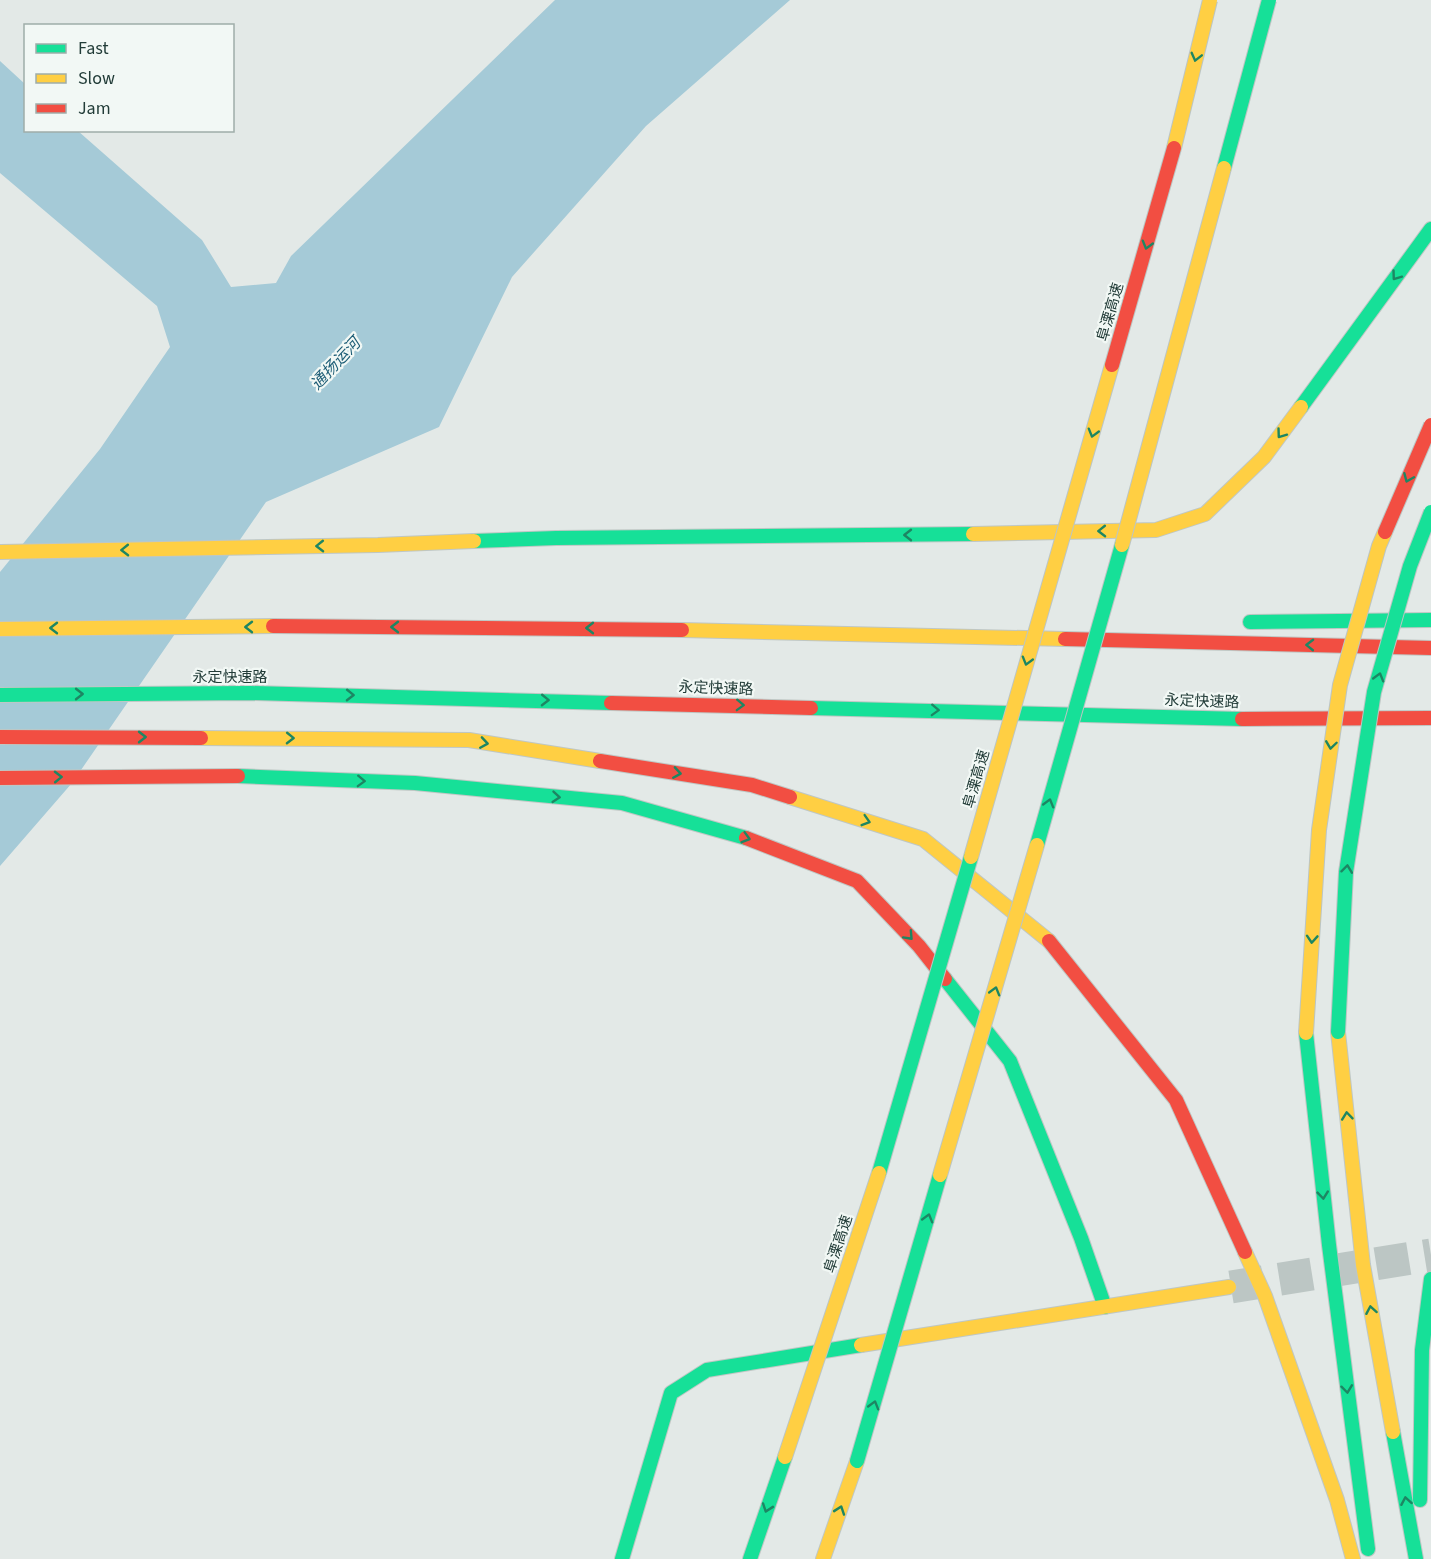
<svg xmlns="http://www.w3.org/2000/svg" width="1431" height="1559" font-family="'Source Sans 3','Noto Sans SC',sans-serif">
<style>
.water{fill:#a5cad7}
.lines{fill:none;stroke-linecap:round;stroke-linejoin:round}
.secondary-tunnel{stroke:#bcc6c4;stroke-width:33;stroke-dasharray:33 16;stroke-linecap:butt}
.fast-casing{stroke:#bfc7c4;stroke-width:16}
.slow-casing{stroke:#bfc7c4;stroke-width:16}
.jam-casing{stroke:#bfc7c4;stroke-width:16}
.fast{stroke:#16e098;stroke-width:14}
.slow{stroke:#ffcf43;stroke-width:14}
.jam{stroke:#f24e42;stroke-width:14}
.fast-bridge-casing{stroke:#bcc5c3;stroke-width:16;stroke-linecap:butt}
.slow-bridge-casing{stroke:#bcc5c3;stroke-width:16;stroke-linecap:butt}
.jam-bridge-casing{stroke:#bcc5c3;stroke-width:16;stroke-linecap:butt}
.fast-bridge{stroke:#16e098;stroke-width:14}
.slow-bridge{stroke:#ffcf43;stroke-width:14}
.jam-bridge{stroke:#f24e42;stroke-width:14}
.oneway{stroke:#1d8663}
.labels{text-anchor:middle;stroke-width:4.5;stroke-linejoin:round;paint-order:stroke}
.street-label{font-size:15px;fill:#223c38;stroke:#f2f8f5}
.water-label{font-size:16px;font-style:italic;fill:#1d5d76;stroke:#f2f8f5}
</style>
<rect width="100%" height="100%" fill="#e3e9e7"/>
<path class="water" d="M555 0H790L646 126 512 277 439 427 266 502 72 783 0 866V572L100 449 170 347 157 306 0 173V61L25 84 26 130 78 131 202 240 231 287 276 283 291 256Z"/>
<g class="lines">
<path class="secondary-tunnel" d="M1231 1287 1431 1255"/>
<defs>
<path id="fast" d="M1301 407 1431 229
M474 541 556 538 973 534
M1250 622 1431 620
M0 695 250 693 611 703
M811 708 1242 719
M238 776 415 783 622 803 746 838
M945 979 1010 1061 1081 1238 1105 1307
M1306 1033 1329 1245 1368 1549
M1393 1432 1416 1559
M1420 1500 1422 1350 1431 1279
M622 1559 671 1393 707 1370 861 1345
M750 1559 785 1457"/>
<path id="slow" d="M973 534 1156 530 1205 514 1264 457 1301 407
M0 552 378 545 474 541
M0 629 273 626
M682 630 1065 639
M201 738 469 740 600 761
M790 797 923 839 1049 941
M1338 1032 1363 1265 1393 1432
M1245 1252 1265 1296 1337 1500 1353 1559
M861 1345 1229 1287
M823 1559 857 1461"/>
<path id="jam" d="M273 626 682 630
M1065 639 1431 648
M611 703 811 708
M1242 719 1431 718
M0 737 201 738
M600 761 752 785 790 797
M0 778 238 776
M746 838 857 881 919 946 945 979
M1049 941 1176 1100 1245 1252"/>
</defs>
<use href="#fast" class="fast-casing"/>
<use href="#slow" class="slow-casing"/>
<use href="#jam" class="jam-casing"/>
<use href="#fast" class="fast"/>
<use href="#slow" class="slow"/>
<use href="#jam" class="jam"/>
<defs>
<path id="fast-bridge" d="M1224 168 1269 0
M1037 845 1122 545
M1338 1032 1346 872 1374 692 1410 566 1431 512
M879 1173 971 857
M857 1461 940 1175"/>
<path id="slow-bridge" d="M1174 148 1210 0
M1122 545 1224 168
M971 857 1112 365
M1306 1033 1319 830 1340 685 1379 546 1385 532
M940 1175 1037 845
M785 1457 879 1173"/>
<path id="jam-bridge" d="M1112 365 1174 148
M1385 532 1431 425"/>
</defs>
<use href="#fast-bridge" class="fast-bridge-casing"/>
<use href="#slow-bridge" class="slow-bridge-casing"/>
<use href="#jam-bridge" class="jam-bridge-casing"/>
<use href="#fast-bridge" class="fast-bridge"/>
<use href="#slow-bridge" class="slow-bridge"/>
<use href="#jam-bridge" class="jam-bridge"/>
</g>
<defs><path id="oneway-chevron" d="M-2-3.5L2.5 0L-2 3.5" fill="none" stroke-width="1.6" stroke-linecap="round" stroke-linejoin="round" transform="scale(1.5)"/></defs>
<g class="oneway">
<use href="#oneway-chevron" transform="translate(1196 57) rotate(104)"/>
<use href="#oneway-chevron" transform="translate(1147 245) rotate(106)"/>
<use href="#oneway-chevron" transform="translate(1396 276) rotate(126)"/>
<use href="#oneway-chevron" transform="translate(1093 433) rotate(106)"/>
<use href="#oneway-chevron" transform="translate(1281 434) rotate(126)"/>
<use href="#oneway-chevron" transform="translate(1408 478) rotate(113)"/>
<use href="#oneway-chevron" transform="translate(1102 531) rotate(179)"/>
<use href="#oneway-chevron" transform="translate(908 535) rotate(180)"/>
<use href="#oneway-chevron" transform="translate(320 546) rotate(179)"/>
<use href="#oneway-chevron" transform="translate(125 550) rotate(179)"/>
<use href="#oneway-chevron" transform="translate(249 627) rotate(180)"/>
<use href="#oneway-chevron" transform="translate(395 627) rotate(-180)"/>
<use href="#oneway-chevron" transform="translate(54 628) rotate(180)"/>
<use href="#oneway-chevron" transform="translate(590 628) rotate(-180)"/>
<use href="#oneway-chevron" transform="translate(1310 645) rotate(-179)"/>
<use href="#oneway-chevron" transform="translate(1027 661) rotate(106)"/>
<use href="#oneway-chevron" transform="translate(1379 677) rotate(-74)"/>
<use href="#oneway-chevron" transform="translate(79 694)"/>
<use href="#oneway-chevron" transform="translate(350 695) rotate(1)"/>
<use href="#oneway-chevron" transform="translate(545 700) rotate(1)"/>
<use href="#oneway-chevron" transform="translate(740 705) rotate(2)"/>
<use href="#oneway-chevron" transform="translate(935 710) rotate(2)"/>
<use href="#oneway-chevron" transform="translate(142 737)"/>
<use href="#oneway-chevron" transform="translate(290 738) rotate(1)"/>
<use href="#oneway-chevron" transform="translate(484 743) rotate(9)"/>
<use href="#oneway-chevron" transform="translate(1331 745) rotate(98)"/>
<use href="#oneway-chevron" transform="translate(677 773) rotate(9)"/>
<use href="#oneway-chevron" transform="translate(58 777) rotate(-1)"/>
<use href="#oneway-chevron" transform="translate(361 781) rotate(2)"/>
<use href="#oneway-chevron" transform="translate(556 797) rotate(5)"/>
<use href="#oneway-chevron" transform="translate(1049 803) rotate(-74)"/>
<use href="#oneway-chevron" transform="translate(866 821) rotate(17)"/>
<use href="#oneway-chevron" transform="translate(746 838) rotate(16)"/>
<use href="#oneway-chevron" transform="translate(1347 869) rotate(-83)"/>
<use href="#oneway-chevron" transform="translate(909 936) rotate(47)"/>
<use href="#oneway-chevron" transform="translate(1312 939) rotate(94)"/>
<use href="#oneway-chevron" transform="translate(995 991) rotate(-74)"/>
<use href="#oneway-chevron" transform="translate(1347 1116) rotate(-96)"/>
<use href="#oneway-chevron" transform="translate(1323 1195) rotate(84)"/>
<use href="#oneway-chevron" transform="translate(928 1218) rotate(-74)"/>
<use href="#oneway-chevron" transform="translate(1371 1310) rotate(-100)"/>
<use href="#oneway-chevron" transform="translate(1347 1389) rotate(83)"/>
<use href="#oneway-chevron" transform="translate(874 1405) rotate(-74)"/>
<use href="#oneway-chevron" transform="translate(1406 1501) rotate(-100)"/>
<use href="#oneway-chevron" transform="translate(767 1508) rotate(109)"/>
<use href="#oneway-chevron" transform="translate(840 1510) rotate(-71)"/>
</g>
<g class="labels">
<g class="street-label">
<text transform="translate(1110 312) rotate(-74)" y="5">阜溧高速</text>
<text x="230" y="682">永定快速路</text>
<text transform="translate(716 688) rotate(2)" y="5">永定快速路</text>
<text transform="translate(1202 701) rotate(2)" y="5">永定快速路</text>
<text transform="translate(976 779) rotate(-74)" y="5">阜溧高速</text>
<text transform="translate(838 1244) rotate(-72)" y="5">阜溧高速</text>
</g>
<g class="water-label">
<text transform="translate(335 363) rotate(-47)" y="6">通扬运河</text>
</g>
</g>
<rect x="24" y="24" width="210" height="108" fill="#f2f8f5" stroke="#9fada9" stroke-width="1.5"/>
<rect x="36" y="44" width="30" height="9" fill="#16e098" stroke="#9fada9" stroke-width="1.5"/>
<text x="78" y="54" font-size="18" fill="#223c38">Fast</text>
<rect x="36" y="74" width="30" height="9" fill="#ffcf43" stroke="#9fada9" stroke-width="1.5"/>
<text x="78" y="84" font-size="18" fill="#223c38">Slow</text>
<rect x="36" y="104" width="30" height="9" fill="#f24e42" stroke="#9fada9" stroke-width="1.5"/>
<text x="78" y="114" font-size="18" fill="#223c38">Jam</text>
</svg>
